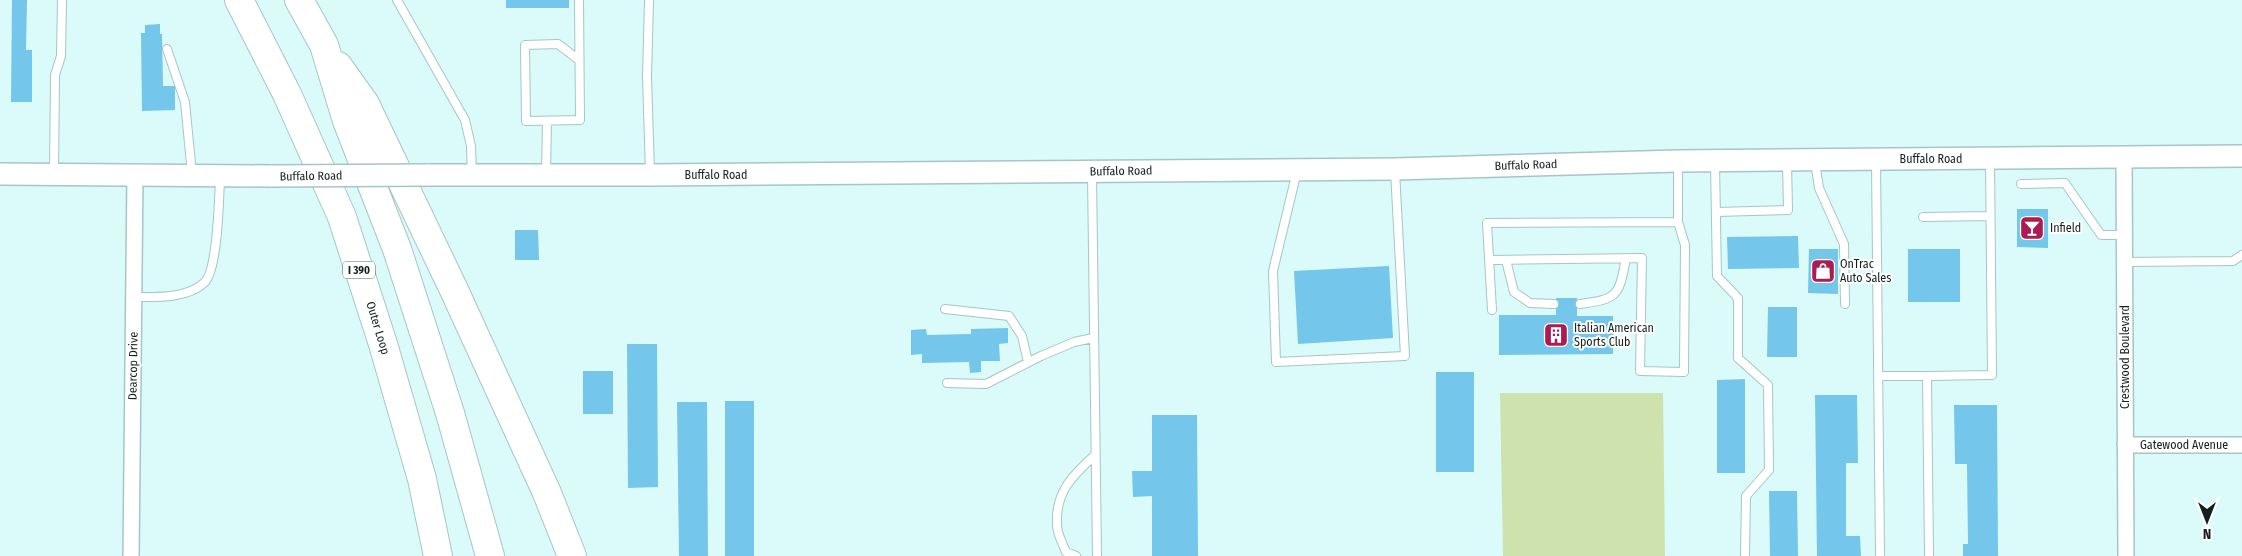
<svg xmlns="http://www.w3.org/2000/svg" width="2242" height="556" font-family="'Fira Sans Condensed',sans-serif">
<style>
.green{fill:#cee2ae}
.building{fill:#74c6ea}
.lines{fill:none;stroke-linecap:round;stroke-linejoin:round}
.lane-casing{stroke:#a6c6c5;stroke-width:10}
.street-casing{stroke:#a6c6c5;stroke-width:18}
.secondary-casing{stroke:#a6c6c5;stroke-width:24}
.highway-casing{stroke:#a6c6c5;stroke-width:30}
.lane{stroke:#fff;stroke-width:8}
.street{stroke:#fff;stroke-width:15}
.secondary{stroke:#fff;stroke-width:21}
.highway{stroke:#fff;stroke-width:28}
.secondary-bridge-casing{stroke:#a6c6c5;stroke-width:24;stroke-linecap:butt}
.secondary-bridge{stroke:#fff;stroke-width:21}
.labels{text-anchor:middle;stroke-width:4;stroke-linejoin:round;paint-order:stroke}
.shield{fill:#fff;stroke:#5a6362;stroke-width:1}
.shield-label{font-size:11px;font-weight:bold;fill:#14201f}
.street-label{font-size:12px;fill:#14201f;stroke:#fff}
.poi-label{font-size:12px;fill:#14201f;stroke:#fff;text-anchor:start}
</style>
<rect width="100%" height="100%" fill="#dafbfa"/>
<path class="green" d="M1500 393H1663L1665 556H1503Z"/>
<path class="building" d="M12 0H27L26 50H32V102H11Z
M506 0H569V8H506Z
M160 24V34H162L163 86H175V110L142 111 141 33H145V25Z
M2017 209H2048V248L2017 247Z
M515 230H538L539 260H515Z
M1798 236 1799 268 1728 269 1727 237Z
M1809 249H1838V294L1808 293Z
M1908 249H1960V302H1908Z
M1389 266 1393 338 1298 344 1294 271Z
M1556 298H1577V316H1613V354L1499 355V315H1556Z
M1768 307H1797V357H1767Z
M1008 328V343L999 344 1000 361H981V372L970 373 969 362 922 363V354L911 355V330L926 329 927 335 971 334V329Z
M627 344H657L658 487 628 488Z
M583 371H613V414H583Z
M1436 372H1474V472H1436Z
M1745 379V473H1717V380Z
M1815 395H1857L1858 463H1846V536H1860L1861 556H1817Z
M725 401H754V556H725Z
M677 402H707L708 556H679Z
M1954 405H1997L1998 556H1963V544H1968L1967 464H1955Z
M1152 415H1197L1198 556H1152V496L1133 497 1132 471H1152Z
M1769 491H1797L1798 556H1770Z"/>
<g class="lines">
<defs>
<path id="lane" d="M397 0 465 120 471 146 472 174
M579 0 580 120 526 121 525 45 558 44 579 60
M649 0 647 77 650 173
M167 49 185 102 192 174
M1815 162 1819 188 1844 244 1845 304
M1876 162 1880 556
M1715 163 1717 276 1738 298V358L1768 385 1769 470 1746 496 1745 556
M1297 171 1273 271 1276 362 1405 356 1395 171
M54 173 55 75 61 56 62 0
M546 174 547 121
M1092 174 1097 556
M2021 184 2065 183 2101 235H2124
M1716 212 1788 210 1787 162
M1923 217 1990 216
M1489 260 1642 258 1640 371 1684 372 1685 245 1678 222
M1506 260 1514 292 1530 303 1554 304
M2124 262 2233 261 2242 255
M134 297C156 297 186 299 204 283 218 271 219 198 220 178
M1580 304C1618 299 1619 296 1626 258
M945 309 1009 316 1022 336 1028 362
M1492 310 1487 223 1678 222V163
M1878 376H1927
M947 383 986 384 1041 356 1074 342 1093 338
M1076 556 1066 552C1063 544 1057 534 1057 525 1055 492 1073 475 1095 455
M1929 556 1927 376 1992 375 1990 160"/>
<path id="street" d="M2124 158 2126 556
M2125 445H2242
M131 556 135 175"/>
<path id="secondary" d="M0 174 272 176
M427 175H650L1395 169 1678 161 2242 156"/>
<path id="highway" d="M239 0 287 94 342 217 383 344 422 479 438 556
M299 0 324 45 347 121 397 249 450 413 490 556
M338 66 365 104 454 290 547 493 572 556"/>
</defs>
<use href="#lane" class="lane-casing"/>
<use href="#street" class="street-casing"/>
<use href="#secondary" class="secondary-casing"/>
<use href="#highway" class="highway-casing"/>
<use href="#lane" class="lane"/>
<use href="#street" class="street"/>
<use href="#secondary" class="secondary"/>
<use href="#highway" class="highway"/>
<defs>
<path id="secondary-bridge" d="M272 176 427 175"/>
</defs>
<use href="#secondary-bridge" class="secondary-bridge-casing"/>
<use href="#secondary-bridge" class="secondary-bridge"/>
</g>
<defs>
<symbol id="bar-square" viewBox="-11 -11 22 22"><rect x="-9" y="-9" width="18" height="18" rx="4" fill="#ac1c54" stroke="#fff"/><path d="M-6-5H6L.8 .8V4.5H3.5V6h-7V4.5H-.8V.8Z" fill="#fff"/></symbol>
<symbol id="shop-square" viewBox="-11 -11 22 22"><rect x="-9" y="-9" width="18" height="18" rx="4" fill="#ac1c54" stroke="#fff"/><path d="M-5-2.5h2.3a2.7 3.5 0 0 1 5.4 0H5L5.5 6h-11ZM-1.5-2.5h3a1.5 2.3 0 0 0-3 0Z" fill="#fff"/></symbol>
<symbol id="building-square" viewBox="-11 -11 22 22"><rect x="-9" y="-9" width="18" height="18" rx="4" fill="#ac1c54" stroke="#fff"/><path d="M-4-6H4V6H1V3H-1V6H-4ZM-2.5-4.3h1.7v1.8h-1.7ZM.8-4.3h1.7v1.8H.8ZM-2.5-1h1.7V.8h-1.7ZM.8-1h1.7V.8H.8Z" fill="#fff"/></symbol>
</defs>
<g fill-rule="evenodd">
<use href="#bar-square" x="2018" y="214" width="28" height="28"/>
<use href="#shop-square" x="1809" y="257" width="28" height="28"/>
<use href="#building-square" x="1542" y="321" width="28" height="28"/>
</g>
<g class="labels">
<rect class="shield" x="343" y="261.5" width="32" height="17" rx="4"/>
<g class="shield-label">
<text x="359" y="274">I 390</text>
</g>
<g class="street-label">
<text x="1931" y="163">Buffalo Road</text>
<text transform="translate(1526 165) rotate(-2)" y="4">Buffalo Road</text>
<text transform="translate(1121 171) rotate(-1)" y="4">Buffalo Road</text>
<text x="716" y="179">Buffalo Road</text>
<text transform="translate(311 176) rotate(-1)" y="4">Buffalo Road</text>
<text transform="translate(378 328) rotate(73)" y="4">Outer Loop</text>
<text transform="translate(2125 357) rotate(-90)" y="4">Crestwood Boulevard</text>
<text transform="translate(133 366) rotate(-89)" y="4">Dearcop Drive</text>
<text x="2184" y="449">Gatewood Avenue</text>
</g>
<g class="poi-label">
<text x="2050" y="232">Infield</text>
<text x="1840" y="268">OnTrac<tspan x="1840" dy="14">Auto Sales</tspan></text>
<text x="1574" y="332">Italian American<tspan x="1574" dy="14">Sports Club</tspan></text>
</g>
</g>
<g transform="translate(2207 521) rotate(180)" stroke="#ffffff" stroke-width="4" paint-order="stroke">
<path d="M0-4L9 19L0 12L-9 19Z" fill="#14201f"/>
<text y="-8" font-size="14" font-weight="bold" text-anchor="middle" fill="#14201f">N</text>
</g>
</svg>
